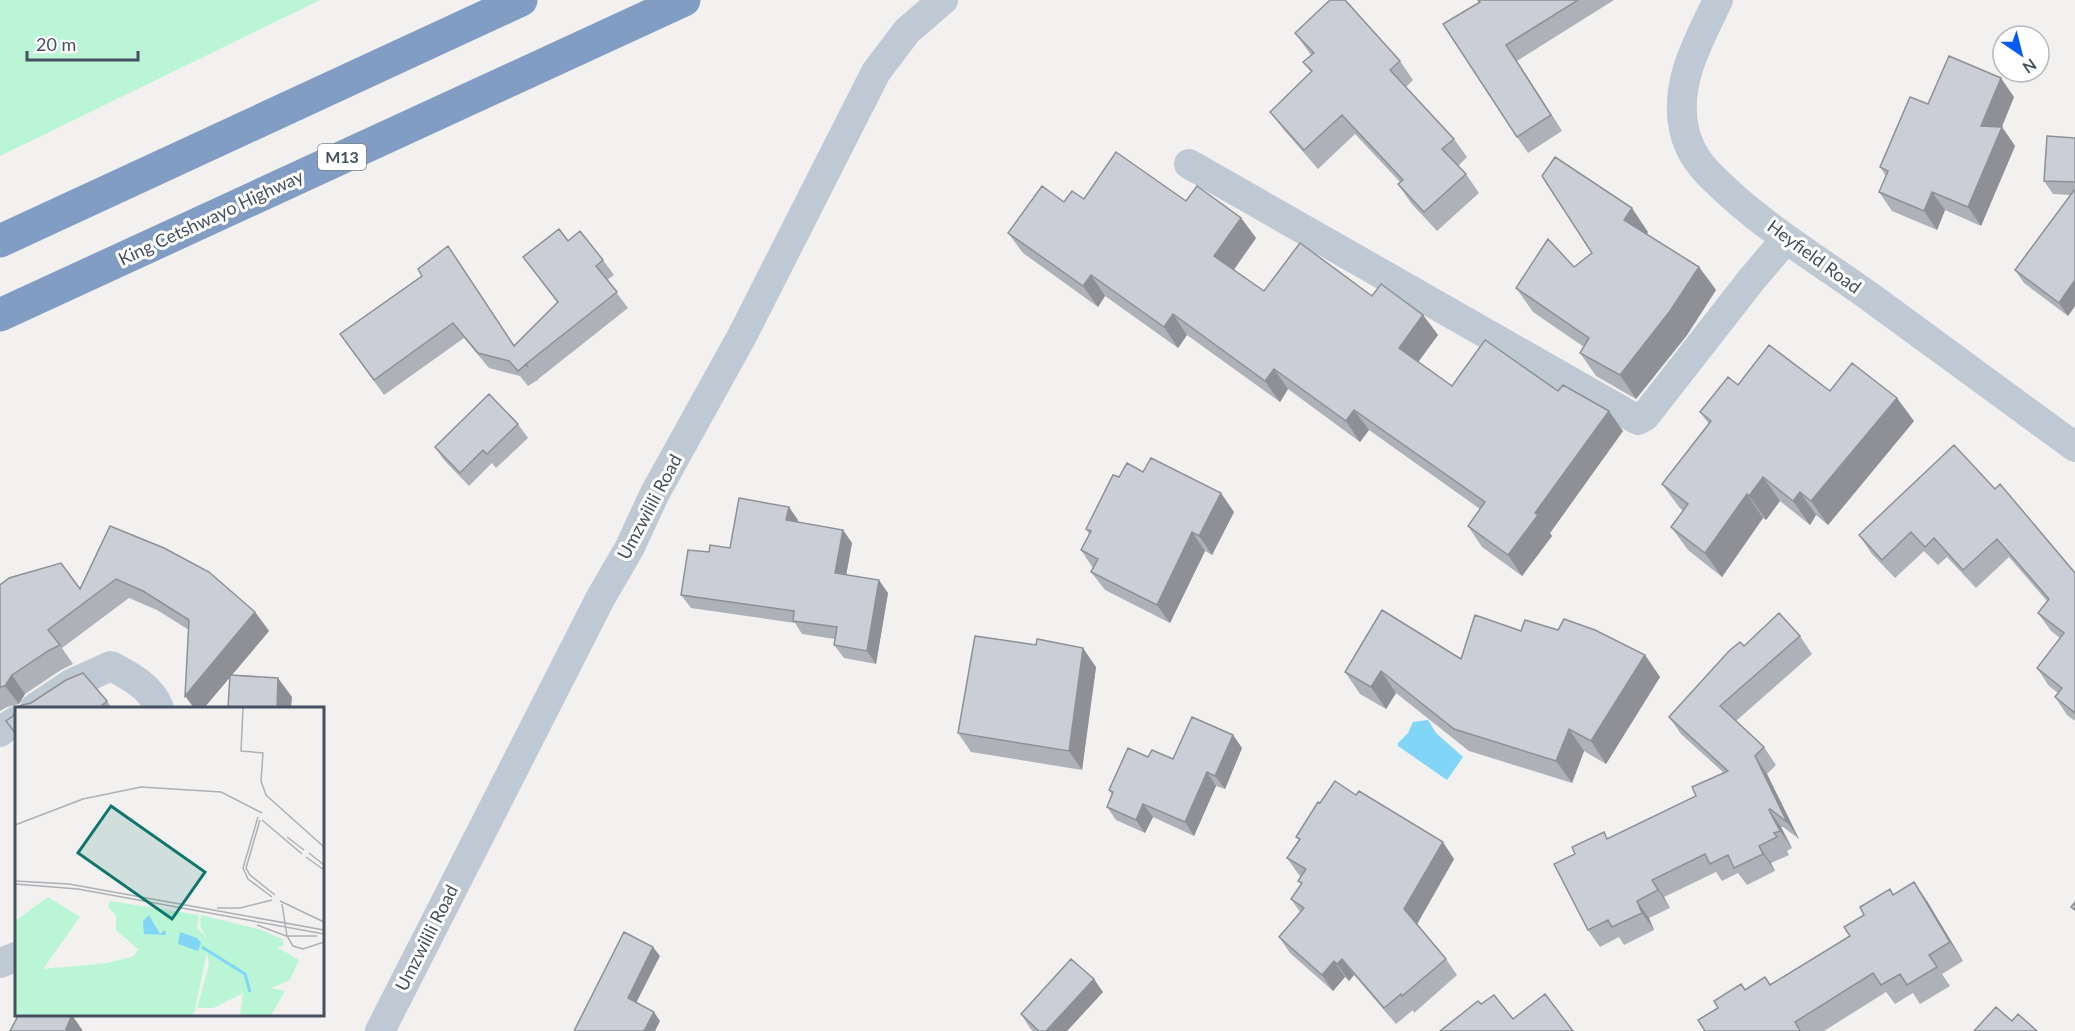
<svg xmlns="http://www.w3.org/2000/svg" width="2075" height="1031" font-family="Lato,sans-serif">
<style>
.green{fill:#baf5d5}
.water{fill:#81d5f7}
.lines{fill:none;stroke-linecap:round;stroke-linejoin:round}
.minor{stroke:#bfc9d3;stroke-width:30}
.motorway{stroke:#829dc4;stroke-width:33}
.wall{fill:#afb1b8}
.shaded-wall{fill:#8e9096}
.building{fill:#cbced6;stroke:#8e9096;stroke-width:1.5}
.labels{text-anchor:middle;stroke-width:6;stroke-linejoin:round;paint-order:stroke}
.shield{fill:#fff;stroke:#7d8590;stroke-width:1.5}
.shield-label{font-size:16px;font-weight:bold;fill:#455160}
.street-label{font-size:18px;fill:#455160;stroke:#fff}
.inset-river{fill:none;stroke:#81d5f7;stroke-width:3}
.inset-road{fill:none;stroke:#adb0b6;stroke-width:1.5}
.view{fill:#0f766e;fill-opacity:0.15;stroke:#0f766e;stroke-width:3}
.inset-edge{fill:none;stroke:#455160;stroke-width:3}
</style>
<rect width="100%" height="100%" fill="#f3f0f0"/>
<path class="green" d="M0 0H320L0 156Z"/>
<path class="water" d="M1428 720 1436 733 1463 757 1447 780 1398 746V743L1408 733 1413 722Z"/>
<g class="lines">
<path class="minor" d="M1718 0C1699 41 1674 82 1684 129 1688 149 1699 165 1714 179 1762 227 1822 262 1877 302 1943 350 2009 399 2075 447
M1189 164 1638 420 1645 416 1752 279 1786 239
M35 708 71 684 111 666C130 676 151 687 159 708
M0 732 16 721
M0 963 16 957
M380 1031 601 597 629 549 655 493 742 336 876 72 907 31 943 0"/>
<path class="motorway" d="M0 241 521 0
M0 315 684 0"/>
</g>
<path class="wall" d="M1478 0H1614L1517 61 1562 131 1528 153 1517 137Z
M1295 33 1400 61 1413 80 1406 87 1454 139 1467 157 1458 166 1466 174 1479 193 1437 231 1411 203 1398 184 1400 182 1355 134 1318 169 1284 130 1270 112 1311 72 1303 62 1311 55Z
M2014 97 2002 127 2015 146 1981 226 1945 210 1937 230 1892 211 1879 192 1886 176 1880 167 1928 104Z
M2075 138V306L2068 316 2024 283 2015 270 2070 195 2053 194 2044 181Z
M1084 199 1186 201 1241 218 1256 238 1234 270 1264 291 1372 296 1423 315 1438 335 1418 362 1452 386 1558 391 1623 431 1550 533 1552 536 1522 576 1482 547 1468 526 1480 509 1369 430 1360 442 1288 389 1280 402 1187 335 1178 348 1105 296 1098 307 1023 253 1008 233 1064 202Z
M1648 232 1647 234 1699 267 1716 290 1687 335 1636 399 1596 376 1580 353 1584 347 1533 312 1516 288 1574 267Z
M568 241 603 260 614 275 607 280 628 308 537 380 538 381H536L528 386 520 376 489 368 464 338 384 395 340 334 458 262 514 345 558 303 523 257Z
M1738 385 1830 391 1914 421 1828 525 1816 515 1810 525 1780 501 1766 520 1763 518 1722 577 1688 550 1671 527 1683 511 1679 507 1662 484 1709 424 1700 412Z
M518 424 528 438 496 468 492 463 469 486 444 460 435 447Z
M1143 472 1234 512 1212 555 1205 551 1170 623 1105 590 1091 572 1093 568 1081 550 1089 534 1086 529 1119 477Z
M1995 489 2075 573V721L2067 715 2055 697 2058 693 2049 686 2037 668 2060 638 2051 631 2038 613 2047 601 2009 557 1976 588 1947 557 1938 565 1924 551 1895 578 1872 554 1859 535Z
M798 520V522L843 530 852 543 846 575 888 593 876 664 844 658 834 645 835 639 802 634 795 623 691 608 681 595 730 548Z
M110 526 255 612 269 631 231 676 292 697 230 677 204 708H194L189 630 157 610 129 598 62 648 73 664 61 670 25 694 19 704 7 707 0 711V585L80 589Z
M1521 631 1645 655 1660 677 1606 764 1584 751 1572 783 1469 751 1396 693 1386 709 1360 694 1345 672 1461 659Z
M1800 636 1812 654 1736 721 1764 747 1776 765 1767 774 1799 839 1783 827H1781L1792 848 1787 851 1789 855 1771 863 1775 871 1747 885 1738 873 1722 881 1716 872 1664 897 1670 908 1649 918 1654 930 1624 945 1619 937 1600 947 1588 930 1575 854 1696 796 1724 773 1681 734 1669 717 1744 646Z
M1096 667 1082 770 971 752 958 733Z
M107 701 112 708H17Z
M1233 735 1242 748 1225 789 1216 786 1194 836 1153 817 1145 833 1116 820 1107 807 1112 795 1109 790 1148 757 1173 759Z
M1320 803 1454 859 1417 924 1446 959 1457 975 1414 1013 1413 1010 1396 1024 1354 975 1349 981 1345 977 1333 991 1290 953 1279 937 1300 912 1291 899 1301 884 1298 881 1301 877 1299 875 1287 858 1299 840 1296 837Z
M1894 895 1927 901 1963 961 1942 974 1950 986 1920 1004 1913 993 1895 1004 1886 992 1824 1031H1705L1718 1008 1765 977 1771 985 1850 936 1864 915Z
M1103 992 1067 1031H1033L1030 1028 1021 1014Z"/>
<path class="shaded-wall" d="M1506 45 1517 61 1562 131 1551 115Z
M2001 78 2014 97 1994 145 1981 126Z
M2002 127 2015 146 1981 226 1968 207Z
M1932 192 1945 210 1937 230 1924 211Z
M1632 208 1648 232 1641 244 1624 220Z
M1241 218 1256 238 1229 276 1214 256Z
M1699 267 1716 290 1687 335 1636 399 1620 375Z
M1091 275 1105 296 1098 307 1083 286Z
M2075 280V306L2068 316 2059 303Z
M1173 314 1187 335 1178 348 1164 327Z
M1423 315 1438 335 1413 369 1399 348Z
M1274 369 1288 389 1280 402 1265 381Z
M1897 398 1914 421 1828 525 1811 501Z
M1354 410 1369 430 1360 442 1346 421Z
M1609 411 1623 431 1550 533 1552 536 1522 576 1508 555 1535 513Z
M1763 477 1780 501 1766 520 1749 496Z
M1800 492 1816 515 1810 525 1793 501Z
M1221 493 1234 512 1212 555 1199 536Z
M1747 494 1763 518 1722 577 1705 553Z
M789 507 798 520 795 533 786 520Z
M843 530 852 543 844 587 835 573Z
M1192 532 1205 551 1170 623 1157 605Z
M879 580 888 593 876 664 867 651Z
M255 612 269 631 204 708H194L185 696Z
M1083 648 1096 667 1082 770 1069 751Z
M1645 655 1660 677 1606 764 1591 741Z
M1381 671 1396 693 1386 709 1371 687Z
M12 675 25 694 19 704 5 686Z
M278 678 292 697 291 708H277Z
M1569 729 1584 751 1572 783 1556 761Z
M1233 735 1242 748 1225 789 1215 776Z
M1755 756 1767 774 1799 839 1787 822Z
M1207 772 1216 786 1194 836 1185 822Z
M1143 804 1153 817 1145 833 1136 820Z
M1769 810 1781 827 1792 848 1780 831Z
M1443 842 1454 859 1416 926 1404 909Z
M1759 846 1771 863 1775 871 1763 854Z
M1652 880 1664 897 1670 908 1658 890Z
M1914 882 1927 901 1963 961 1950 942Z
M1637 901 1649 918 1654 930 1642 913Z
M653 947 660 956 634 1007 628 998Z
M1342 959 1354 975 1349 981 1337 964Z
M1334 961 1345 977 1333 991 1322 975Z
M1094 979 1103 992 1067 1031H1046Z
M654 1012 660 1021 655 1031H644Z
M72 1015 83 1031H65Z"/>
<path class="building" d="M1330 0H1345L1400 61 1390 70 1454 139 1442 149 1466 174 1424 212 1398 184 1403 180 1342 115 1304 150 1270 112 1312 71 1303 62 1314 53 1295 33Z
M1478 0H1578L1506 45 1551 115 1517 137 1443 24 1480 2Z
M1949 56 2001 78 1981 126 2002 127 1968 207 1932 192 1924 211 1879 192 1888 171 1880 167 1910 97 1928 104Z
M2047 136 2075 138V182L2044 181Z
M1116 152 1186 201 1197 186 1241 218 1214 256 1264 291 1300 243 1372 296 1381 284 1423 315 1399 348 1452 386 1485 340 1558 391 1563 385 1609 411 1535 513 1538 515 1508 555 1468 526 1485 502 1354 410 1346 421 1274 369 1265 381 1173 314 1164 327 1091 275 1083 286 1008 233 1042 186 1064 202 1072 191 1084 199Z
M1555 157 1632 208 1624 220 1699 267 1670 311 1620 375 1580 353 1589 338 1516 288 1548 239 1574 267 1592 253 1542 176Z
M2075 189V280L2059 303 2015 270Z
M559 229 568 241 580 231 603 260 596 266 617 292 526 364 527 366 525 365 518 371 509 361 478 353 453 323 374 380 340 334 422 276 418 269 448 246 514 346 558 302 523 257Z
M1769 345 1830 391 1852 363 1897 398 1811 501 1800 492 1793 501 1763 477 1749 496 1747 494 1705 553 1671 527 1688 504 1662 484 1711 421 1700 412 1728 377 1738 385Z
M489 394 518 424 487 454 483 450 460 473 435 447Z
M1954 445 1995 489 2000 484 2075 573V713L2055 697 2062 688 2037 668 2064 633 2038 613 2049 599 1997 539 1963 570 1934 538 1925 547 1911 532 1882 560 1859 535Z
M1151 458 1221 493 1199 536 1192 532 1157 605 1091 572 1098 559 1081 550 1091 531 1086 529 1113 475 1119 477 1127 463 1143 472Z
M739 498 789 507 786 520 843 530 835 573 879 580 867 651 834 645 837 627 793 621 794 611 681 595 688 550 709 552 710 545 730 548Z
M110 526 164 548 209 572 255 612 185 696 189 620 143 591 116 579 48 630 60 645 48 651 12 675 5 686 0 687V585L9 578 61 563 80 589Z
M1382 610 1461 659 1475 615 1521 631 1525 620 1558 630 1564 619 1595 630 1645 655 1591 741 1569 729 1556 761 1454 729 1381 671 1371 687 1345 672Z
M1779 613 1800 636 1720 706 1764 747 1755 756 1787 822 1770 809 1769 810 1780 831 1774 833 1777 837 1759 846 1763 854 1734 868 1728 855 1710 864 1705 854 1652 880 1658 890 1637 901 1642 913 1612 927 1608 920 1588 930 1554 864 1575 854 1572 847 1604 832 1607 839 1696 796 1692 787 1728 771 1669 717 1729 651 1740 642 1744 646Z
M975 636 1036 645 1037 639 1083 648 1069 751 958 733Z
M83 673 107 701 99 708H17L19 706 31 703 66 680Z
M230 675 278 678 277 708H228Z
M16 710V734L6 721 13 716Z
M1192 717 1233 735 1215 776 1207 772 1185 822 1143 804 1136 820 1107 807 1113 792 1109 790 1128 748 1148 757 1152 750 1173 759Z
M1335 781 1356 795 1359 791 1443 842 1404 909 1446 959 1402 996 1401 994 1384 1008 1342 959 1337 964 1334 961 1322 975 1279 937 1304 908 1291 899 1302 883 1298 881 1306 869 1287 858 1300 839 1296 837 1318 802 1320 803Z
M1914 882 1950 942 1929 955 1937 967 1907 985 1900 974 1881 985 1873 973 1795 1022 1800 1031H1705L1698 1020 1718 1008 1714 1001 1741 984 1745 990 1765 977 1770 985 1850 936 1844 927 1864 915 1860 907 1890 889 1893 895Z
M2075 902V910L2071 907Z
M624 932 653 947 628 998 654 1012 644 1031H574Z
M1071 959 1094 979 1046 1031H1039L1021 1014Z
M1545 994 1573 1031H1440L1478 1001 1481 1004 1494 995 1513 1019Z
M1996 1007 2012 1021 2018 1014 2037 1031H1974Z
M19 1014H71L72 1015 65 1031H10Z"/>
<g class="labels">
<rect class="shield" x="318" y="144" width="48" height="26" rx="4.5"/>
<g class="shield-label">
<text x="342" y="163">M13</text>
</g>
<g class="street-label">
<text transform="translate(211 218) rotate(-25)" y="6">King Cetshwayo Highway</text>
<text transform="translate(1814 257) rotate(36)" y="6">Heyfield Road</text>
<text transform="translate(650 507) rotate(-62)" y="6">Umzwilili Road</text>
<text transform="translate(427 938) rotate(-63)" y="6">Umzwilili Road</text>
</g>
</g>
<g transform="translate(15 707)">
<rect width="309" height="309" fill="#f3f0f0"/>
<path d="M33 190 65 210 28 262 93 256 119 249 123 242 101 223V208L93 200 95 194 184 208 182 221 191 230 185 219 186 208 247 223 268 232 269 239 262 240 284 253 275 273 256 281 270 284 256 308H225L228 286 198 301H182L194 257 192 245 179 307 175 308H0V214Z" fill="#baf5d5"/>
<path d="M134 208 145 227 150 223 151 228 129 227 128 214ZM165 225 182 231 186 236 183 244 163 237Z" fill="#81d5f7"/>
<path class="inset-river" d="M187 240 230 267 235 285"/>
<path class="inset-road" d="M228 1 226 44 248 46 246 74 251 88 309 140M243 110 228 161 233 172 257 190M245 113 231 161 235 168 260 188M247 113 287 147M0 118 68 92 126 80 206 85 247 106M272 130 289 143M294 146 309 158M291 150 309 163M0 174 54 177 309 223M0 177 63 182 309 227M265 194 309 215M267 197 272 229 278 239 288 242 309 235M202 201H225L257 193M242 218 271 229H302"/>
<path class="view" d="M96 99 190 165 157 212 63 146Z"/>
<rect width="309" height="309" class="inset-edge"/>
</g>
<g transform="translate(2021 54) rotate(145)"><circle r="28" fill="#ffffff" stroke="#b5b9bf" stroke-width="1.5"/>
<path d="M0-4.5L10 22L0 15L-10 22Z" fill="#035bf9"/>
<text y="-9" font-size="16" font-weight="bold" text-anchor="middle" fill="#455160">N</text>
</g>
<path d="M27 51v9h111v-9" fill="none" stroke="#455160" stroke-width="3"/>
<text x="36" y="51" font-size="18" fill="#455160" stroke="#ffffff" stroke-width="4.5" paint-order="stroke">20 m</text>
</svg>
